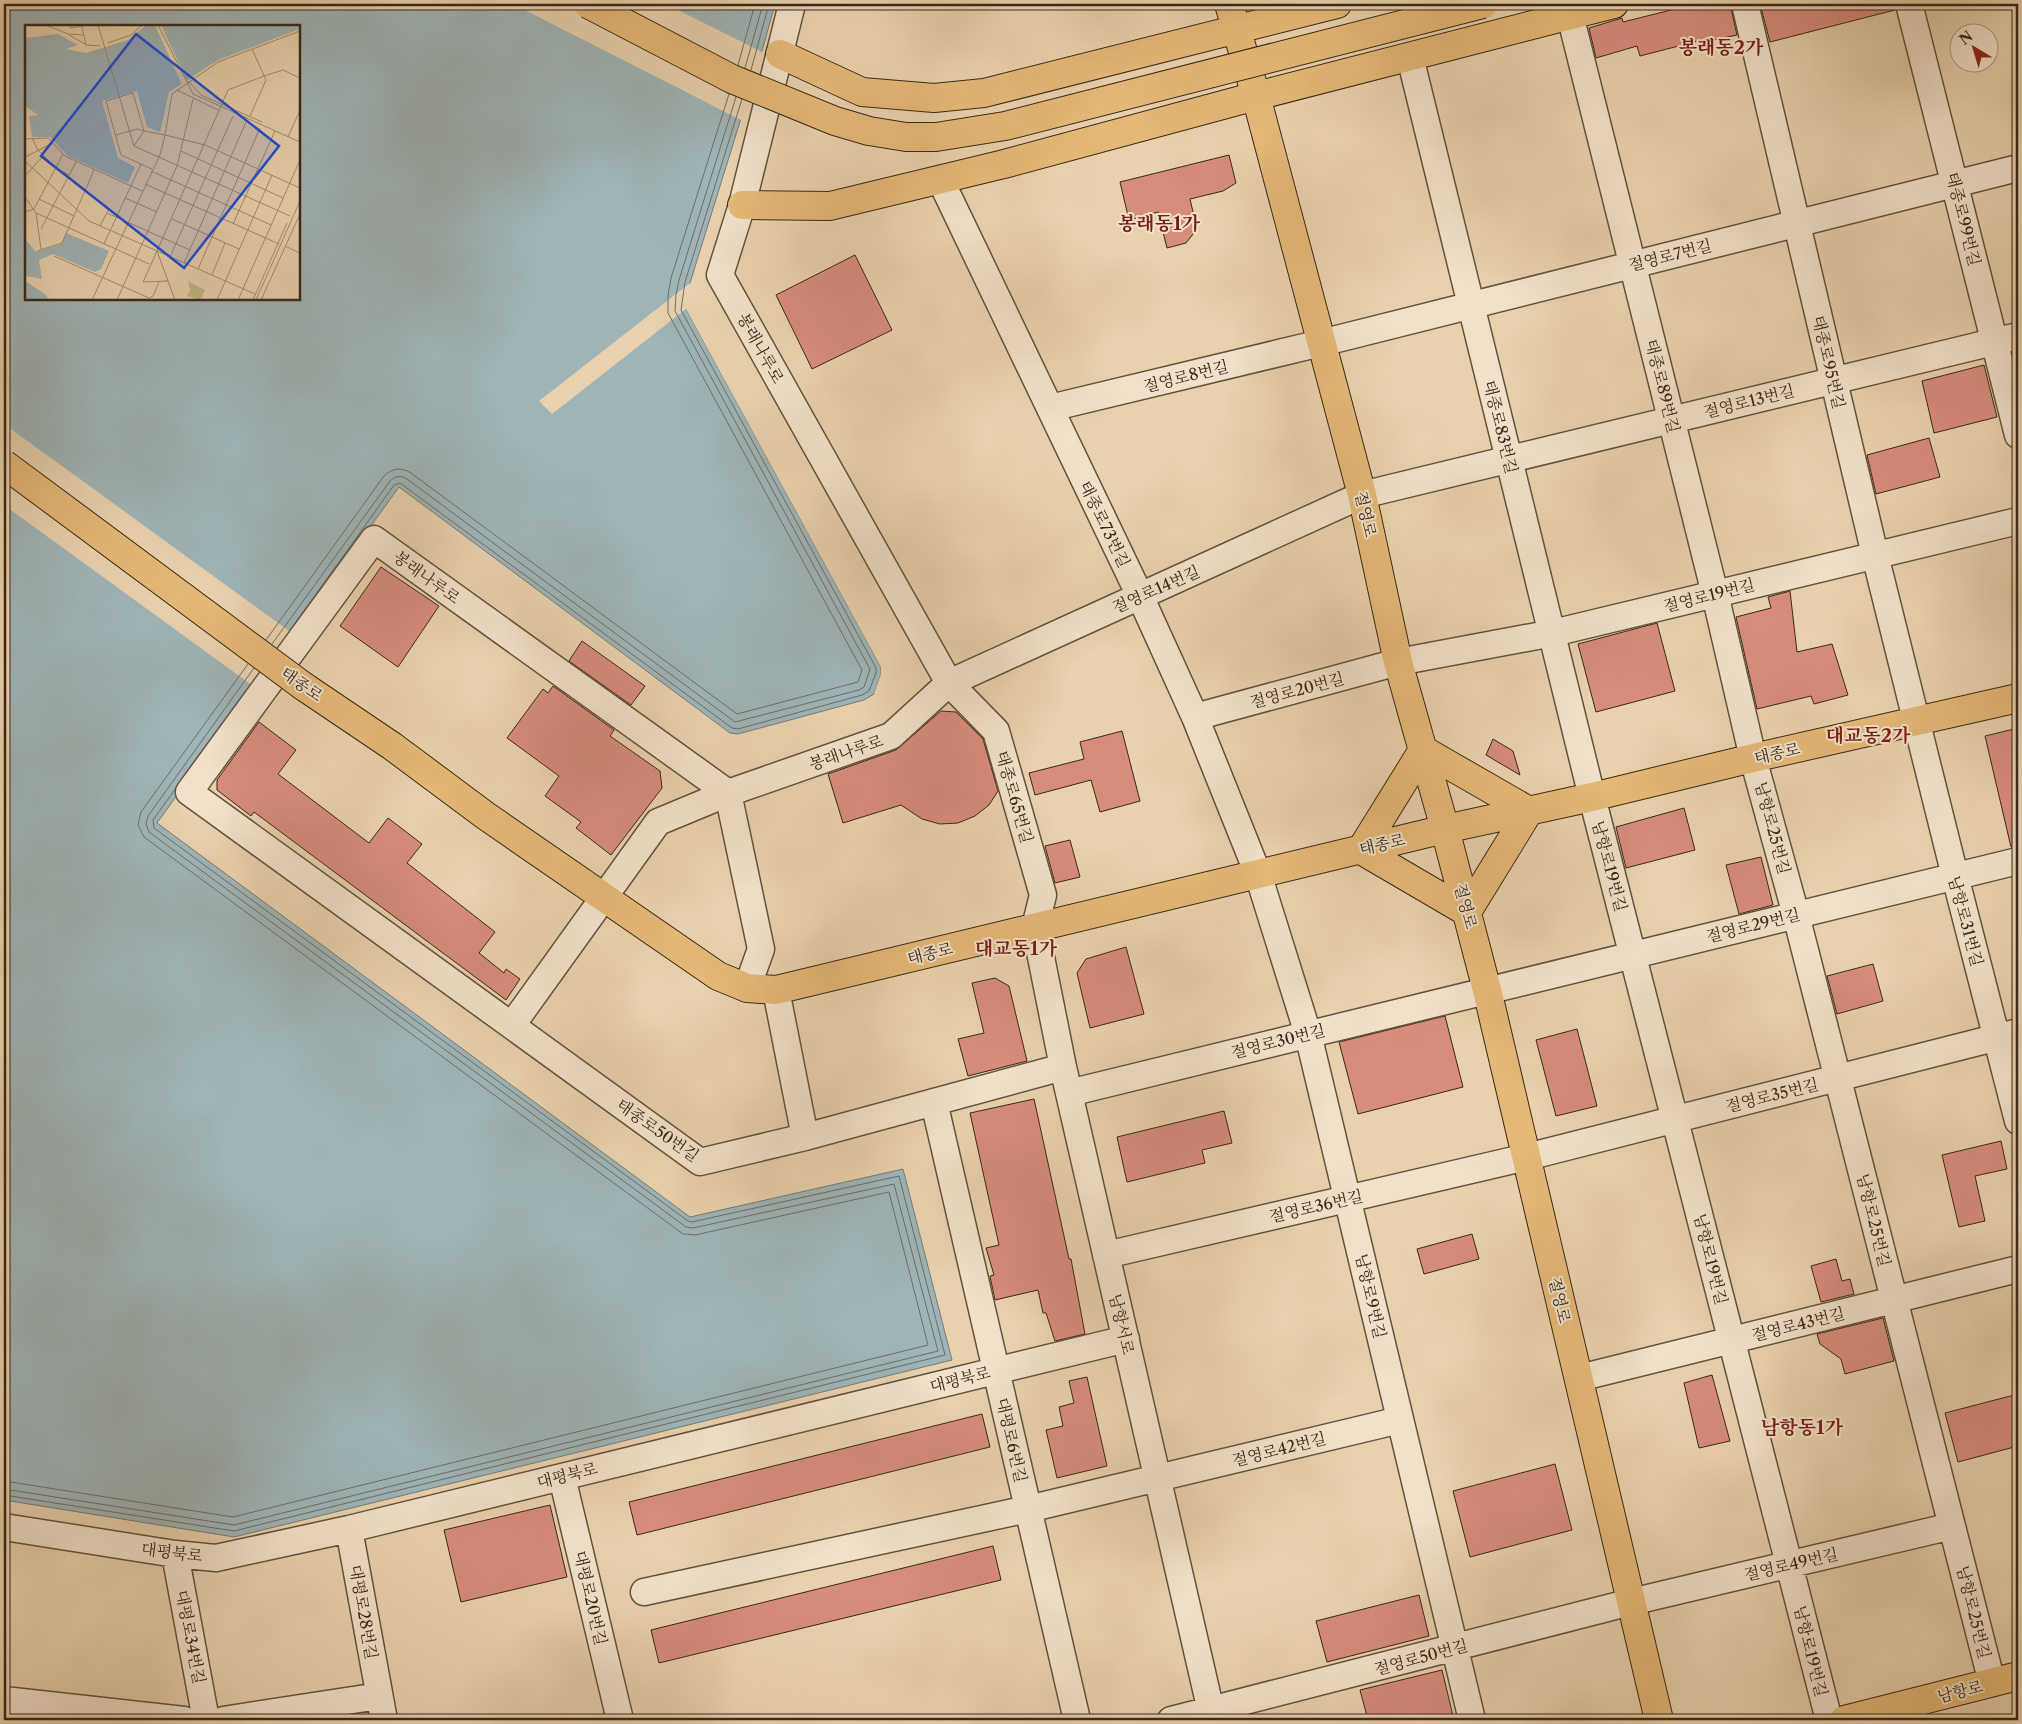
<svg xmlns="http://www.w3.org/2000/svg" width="2022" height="1724" font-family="'Libre Caslon Text','Noto Serif KR',serif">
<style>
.water{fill:#9eb4b7;stroke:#757c77;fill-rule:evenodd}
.pier{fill:#e9d1ad}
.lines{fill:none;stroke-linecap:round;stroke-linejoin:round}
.shore{stroke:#6b6e68;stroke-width:1}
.building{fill:#d78c7c;stroke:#382818}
.minor-casing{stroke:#64523d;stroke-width:29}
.major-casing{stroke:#382818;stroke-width:30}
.minor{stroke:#f1e1ca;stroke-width:26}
.major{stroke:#e4b876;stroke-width:28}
.major-bridge-casing{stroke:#382818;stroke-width:30;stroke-linecap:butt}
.major-bridge{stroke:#e4b876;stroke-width:28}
.labels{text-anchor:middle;stroke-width:4;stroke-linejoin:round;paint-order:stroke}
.street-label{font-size:16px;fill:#382818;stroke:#f1e1ca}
.quarter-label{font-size:19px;font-weight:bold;fill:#7a1f14;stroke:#f1e1ca}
.inset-road{fill:none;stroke:#a28d71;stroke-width:1}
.view{fill:#1d4ed8;fill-opacity:0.15;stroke:#1d4ed8;stroke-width:2.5}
.inset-edge{fill:none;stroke:#382818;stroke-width:2.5}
</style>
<rect width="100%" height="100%" fill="#e9d1ad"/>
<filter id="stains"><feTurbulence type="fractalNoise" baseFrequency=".004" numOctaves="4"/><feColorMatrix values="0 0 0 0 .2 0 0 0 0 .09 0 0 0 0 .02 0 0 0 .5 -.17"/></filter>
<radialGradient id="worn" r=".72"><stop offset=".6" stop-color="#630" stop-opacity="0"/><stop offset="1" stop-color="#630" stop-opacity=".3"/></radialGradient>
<path class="water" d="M4 4H775L764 44 690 283 686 309 881 667V674L874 694 864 700 738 734 730 733 399 487 157 823 690 1217 903 1169 952 1360 234 1537 4 1500ZM26 26H299V299H26Z"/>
<path class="pier" d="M513 4H666L764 53 743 121Z
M690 283 691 286 688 308 884 666 883 674 877 693 874 694 881 674V667L686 309 552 414 539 401Z
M4 424 292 633 253 686 4 505Z"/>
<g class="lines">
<path class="shore" d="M738 65 755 4
M745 68 763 4
M751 70 769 4
M296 622 394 485 400 483 732 728 738 729 862 695 869 691 876 673V668L681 310 685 282 742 99
M266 640 384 476C392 468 401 467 411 473L737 714 858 682 862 670 668 313V295L671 278 729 94
M272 644 390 481C395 476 401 475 407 479L735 722 859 690 864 687 870 669 675 311 676 295 679 280 736 97
M4 1481 233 1517 928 1345 889 1192 695 1235 683 1234 144 837 138 825 141 812 248 664
M4 1489 234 1525 938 1351 894 1184 693 1228 686 1227 149 832 146 824 148 816 254 668
M4 1495 234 1531 945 1355 899 1176 692 1222 688 1221 154 828 153 820 176 788"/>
</g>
<path class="building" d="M1695 4H1730L1737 35 1699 43 1698 41 1640 56 1637 46 1596 58 1589 28 1622 18 1623 22Z
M1760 4H1894L1895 10 1770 42Z
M1229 155 1236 183 1223 191 1190 199 1197 229 1186 243 1167 248 1158 212 1129 220 1120 182Z
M855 255 892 330 812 369 776 295Z
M1984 365 1997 417 1934 433 1922 381Z
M1929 438 1940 477 1876 494 1867 455Z
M381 567 439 606 398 667 340 626Z
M1790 591 1797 652 1832 644 1848 695 1814 704 1811 696 1757 709 1736 617 1771 608 1768 597Z
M1657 623 1675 691 1596 712 1578 644Z
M582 641 645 686 631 705 569 661Z
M553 686 614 730 610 736 660 771 662 788 611 855 576 828 581 822 545 796 559 776 507 738 543 689 548 693Z
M941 711 956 712 983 739 998 791 989 805 975 816 958 823 940 824 922 819 901 805 843 823 828 774 896 750Z
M259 722 296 750 278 774 369 843 388 818 422 844 407 863 495 932 479 953 504 973 506 969 520 979 506 1000 254 812 251 816 217 790V780Z
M2018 728V846L2011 847 1985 736Z
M1122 731 1140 801 1100 812 1091 780 1035 795 1029 773 1084 759 1080 742Z
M1493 739 1513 751 1520 775 1486 755Z
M1684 808 1695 850 1626 868 1616 827Z
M1070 840 1080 877 1055 883 1045 846Z
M1761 857 1773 905 1739 914 1726 865Z
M1126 947 1144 1014 1090 1028 1077 973 1086 959Z
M1873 964 1883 1001 1837 1014 1827 976Z
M995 978 1009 986 1027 1061 968 1076 958 1039 984 1033 972 983Z
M1445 1016 1463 1087 1358 1114 1339 1042Z
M1577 1029 1597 1106 1556 1116 1536 1040Z
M1034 1099 1069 1259H1071L1085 1334 1055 1341 1046 1313H1043L1038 1290 995 1300 990 1276 994 1275 986 1248 999 1245 970 1113Z
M1224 1111 1232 1143 1202 1150 1205 1163 1127 1182 1117 1137Z
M2001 1141 2007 1169 1975 1176 1985 1221 1959 1227 1942 1155Z
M1472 1234 1479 1259 1424 1274 1417 1249Z
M1836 1259 1842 1281 1850 1279 1854 1294 1821 1302 1811 1266Z
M1883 1318 1894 1361 1845 1374 1841 1359 1820 1344 1817 1334Z
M1712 1375 1730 1441 1699 1448 1684 1383Z
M1087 1377 1107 1466 1057 1478 1046 1430 1063 1426 1059 1407 1074 1403 1069 1381Z
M2018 1394V1446L1958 1462 1945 1413Z
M982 1414 990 1447 637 1535 629 1502Z
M1555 1464 1572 1530 1470 1557 1453 1491Z
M550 1505 567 1577 461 1602 444 1530Z
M993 1546 1001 1580 659 1663 651 1630Z
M1419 1595 1429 1636 1327 1662 1316 1621Z
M1442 1670 1454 1720H1368L1360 1690Z"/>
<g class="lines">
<defs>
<path id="minor" d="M792 4 742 205 720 275 949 683 891 736 728 793 374 539 189 792 700 1162 805 1137 1063 1067
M1745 4 1875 555 1955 876 2018 1121
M1909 4 2018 435
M1570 15 1715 594 1753 758 1796 915 1992 1683
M1410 57 1592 797 1829 1720
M940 179 1140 596 1195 717 1258 874 1308 1034 1472 1720
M1050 408 1321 343 2018 168
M1195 717 1398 662 1553 633 2018 521
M776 990 805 1137
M512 1025 658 822 728 793 761 949 747 988
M1069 1093 2018 861
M934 1102 1077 1720
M1106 1255 1527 1157 2018 1032
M1579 1378 2018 1269
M562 1477 620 1720
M4 1527 175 1554 216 1558 349 1529 1126 1339
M349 1529 384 1720
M175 1554 206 1720
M644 1592 1028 1509 1400 1420
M4 1700 184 1720
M223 1720 379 1696
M1171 1720 1631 1602 1952 1526
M1213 1720 1063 1067 1035 927 1043 895 996 731 949 683 1362 495 2018 336"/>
<path id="major" d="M1229 4 1256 96 1362 495 1398 662 1445 829 1487 990 1659 1720
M780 54 862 92 934 98 984 93 1337 4
M742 205 830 206 1004 164 1256 96 1614 4
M303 686 392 746 486 816 718 976 747 988 776 990 1445 829 1592 797 1753 758 2018 698
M1423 750 1529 811
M1361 850 1467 912
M1361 850 1423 750
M1467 912 1529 811
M1844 1720 2018 1676"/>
</defs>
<use href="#minor" class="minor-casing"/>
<use href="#major" class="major-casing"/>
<use href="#minor" class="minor"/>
<use href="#major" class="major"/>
<defs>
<path id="major-bridge" d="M588 4 732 79 835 121 869 131 906 137H936L1005 126 1483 4
M4 464 303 686"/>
</defs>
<use href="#major-bridge" class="major-bridge-casing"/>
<use href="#major-bridge" class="major-bridge"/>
</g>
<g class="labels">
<g class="street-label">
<text transform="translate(1964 219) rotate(76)" y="6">태종로99번길</text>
<text transform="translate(1670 255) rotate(-14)" y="6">절영로7번길</text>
<text transform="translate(761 348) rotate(61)" y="6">봉래나루로</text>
<text transform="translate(1829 362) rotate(77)" y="6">태종로95번길</text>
<text transform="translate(1186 376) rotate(-14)" y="6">절영로8번길</text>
<text transform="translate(1663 386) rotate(76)" y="6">태종로89번길</text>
<text transform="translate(1749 401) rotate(-14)" y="6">절영로13번길</text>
<text transform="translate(1501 427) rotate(76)" y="6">태종로83번길</text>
<text transform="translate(1366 514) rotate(77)" y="6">절영로</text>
<text transform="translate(1105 524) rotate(64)" y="6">태종로73번길</text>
<text transform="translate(427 577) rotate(36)" y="6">봉래나루로</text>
<text transform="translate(1156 589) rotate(-24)" y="6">절영로14번길</text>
<text transform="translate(1709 595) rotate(-14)" y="6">절영로19번길</text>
<text transform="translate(302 684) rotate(35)" y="6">태종로</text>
<text transform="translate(1297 690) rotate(-15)" y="6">절영로20번길</text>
<text transform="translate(846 752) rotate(-19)" y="6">봉래나루로</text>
<text transform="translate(1777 753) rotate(-13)" y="6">태종로</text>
<text transform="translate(1015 797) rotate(74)" y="6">태종로65번길</text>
<text transform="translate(1773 828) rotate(75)" y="6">남항로25번길</text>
<text transform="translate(1382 844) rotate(-13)" y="6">태종로</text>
<text transform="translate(1610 866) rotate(75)" y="6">남항로19번길</text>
<text transform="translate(1466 906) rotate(75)" y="6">절영로</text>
<text transform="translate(1966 921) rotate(75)" y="6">남항로31번길</text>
<text transform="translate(1753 925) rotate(-14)" y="6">절영로29번길</text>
<text transform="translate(930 953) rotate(-14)" y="6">태종로</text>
<text transform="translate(1278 1041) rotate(-14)" y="6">절영로30번길</text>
<text transform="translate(1772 1095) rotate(-14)" y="6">절영로35번길</text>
<text transform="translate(658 1130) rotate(35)" y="6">태종로50번길</text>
<text transform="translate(1316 1206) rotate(-13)" y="6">절영로36번길</text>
<text transform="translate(1874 1220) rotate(76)" y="6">남항로25번길</text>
<text transform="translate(1711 1259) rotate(76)" y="6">남항로19번길</text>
<text transform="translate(1371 1296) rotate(77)" y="6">남항로9번길</text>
<text transform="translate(1560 1300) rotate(77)" y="6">절영로</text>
<text transform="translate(1122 1324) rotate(77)" y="6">남항서로</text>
<text transform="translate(1798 1324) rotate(-14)" y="6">절영로43번길</text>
<text transform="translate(960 1379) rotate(-14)" y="6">대평북로</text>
<text transform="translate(1012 1440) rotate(77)" y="6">대평로6번길</text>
<text transform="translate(1279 1449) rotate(-14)" y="6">절영로42번길</text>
<text transform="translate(567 1475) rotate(-14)" y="6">대평북로</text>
<text transform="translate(172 1552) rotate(7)" y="6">대평북로</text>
<text transform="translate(1791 1564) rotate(-13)" y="6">절영로49번길</text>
<text transform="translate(591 1598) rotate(77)" y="6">대평로20번길</text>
<text transform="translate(364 1612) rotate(80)" y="6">대평로28번길</text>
<text transform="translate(1974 1612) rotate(76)" y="6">남항로25번길</text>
<text transform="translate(191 1637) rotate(79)" y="6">대평로34번길</text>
<text transform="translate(1811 1651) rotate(76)" y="6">남항로19번길</text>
<text transform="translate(1421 1657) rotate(-15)" y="6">절영로50번길</text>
<text transform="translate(1960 1691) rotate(-14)" y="6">남항로</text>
</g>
<g class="quarter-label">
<text x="1721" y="54">봉래동2가</text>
<text x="1159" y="230">봉래동1가</text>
<text x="1868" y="742">대교동2가</text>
<text x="1016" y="955">대교동1가</text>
<text x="1802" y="1434">남항동1가</text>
</g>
</g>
<g transform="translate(25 25)">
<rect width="275" height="275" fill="#e9d1ad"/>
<path d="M163 256 180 265 175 275 162 271 165 265Z" fill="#bfb984"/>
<path d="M121 0H275V4L193 35 144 67 135 107 122 102 112 66 77 76 93 133 110 142 103 158 43 131 25 112H7L4 91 13 90 0 81V13L33 9 53 20 41 24 61 28 103 15ZM41 208 84 226 76 244 70 247 28 229 14 235 17 254 0 251V214L11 227 36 219ZM0 256 20 269 24 275H0Z" fill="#9eb4b7"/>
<path d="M130 0H136L162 56 157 60Z" fill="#e9d1ad"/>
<path class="inset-road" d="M21 0 43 9 58 10M45 0V3L63 0M73 0 109 121 265 191M133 0 168 69 275 117M57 2 61 20 75 21M44 10 60 19M83 18 106 10 117 0M239 51 258 45 275 53M163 56 176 70 237 97M152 65 193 85M225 91 241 55 227 24M91 110 112 104 119 106 109 121M263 112 275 85M7 113 13 125 31 143 44 150M0 114 23 113 40 131 117 166M156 126 258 173M0 132 28 118M0 136 64 196 230 269M127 144 96 130 81 76 108 68 119 106 140 110 147 69 193 37 275 6M126 146 246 200M0 151 18 131M120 159 254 219M0 172 11 188 16 224M100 173 132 187M14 174 49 191M0 187 9 184 38 129M11 188 124 239M82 188 165 225M147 194 214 224M208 199 250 106M75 201 84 184M16 204 51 137M79 219 116 139M260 221 275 228M12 226 37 218 69 145M132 226 118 257 143 256M29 231 124 273 128 271 134 257M145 232 208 91M159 238 221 97M173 244 235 103M187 250 200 218M67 275 135 130 140 110 180 120 275 163M92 275 152 141 168 74M150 275 132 226 203 65 239 51M192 275 247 150M213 275 275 135M228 275 262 198M231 275 275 176M236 275 275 189"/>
<path class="view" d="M111 9 254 121 159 243 16 131Z"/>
<rect width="275" height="275" class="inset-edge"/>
</g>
<rect width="2022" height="1724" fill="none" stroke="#e9d1ad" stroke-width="20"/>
<rect x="5" y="5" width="2012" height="1714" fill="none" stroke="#382818" stroke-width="2.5"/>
<rect x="10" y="10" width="2002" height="1704" fill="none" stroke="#382818"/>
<g transform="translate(1974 48) rotate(322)"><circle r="24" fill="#f1e1ca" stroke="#a79783"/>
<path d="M0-4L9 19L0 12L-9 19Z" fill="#8f2418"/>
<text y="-8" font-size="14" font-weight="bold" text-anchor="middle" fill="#382818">N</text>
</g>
<rect width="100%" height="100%" filter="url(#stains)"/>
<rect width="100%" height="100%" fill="url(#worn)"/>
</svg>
